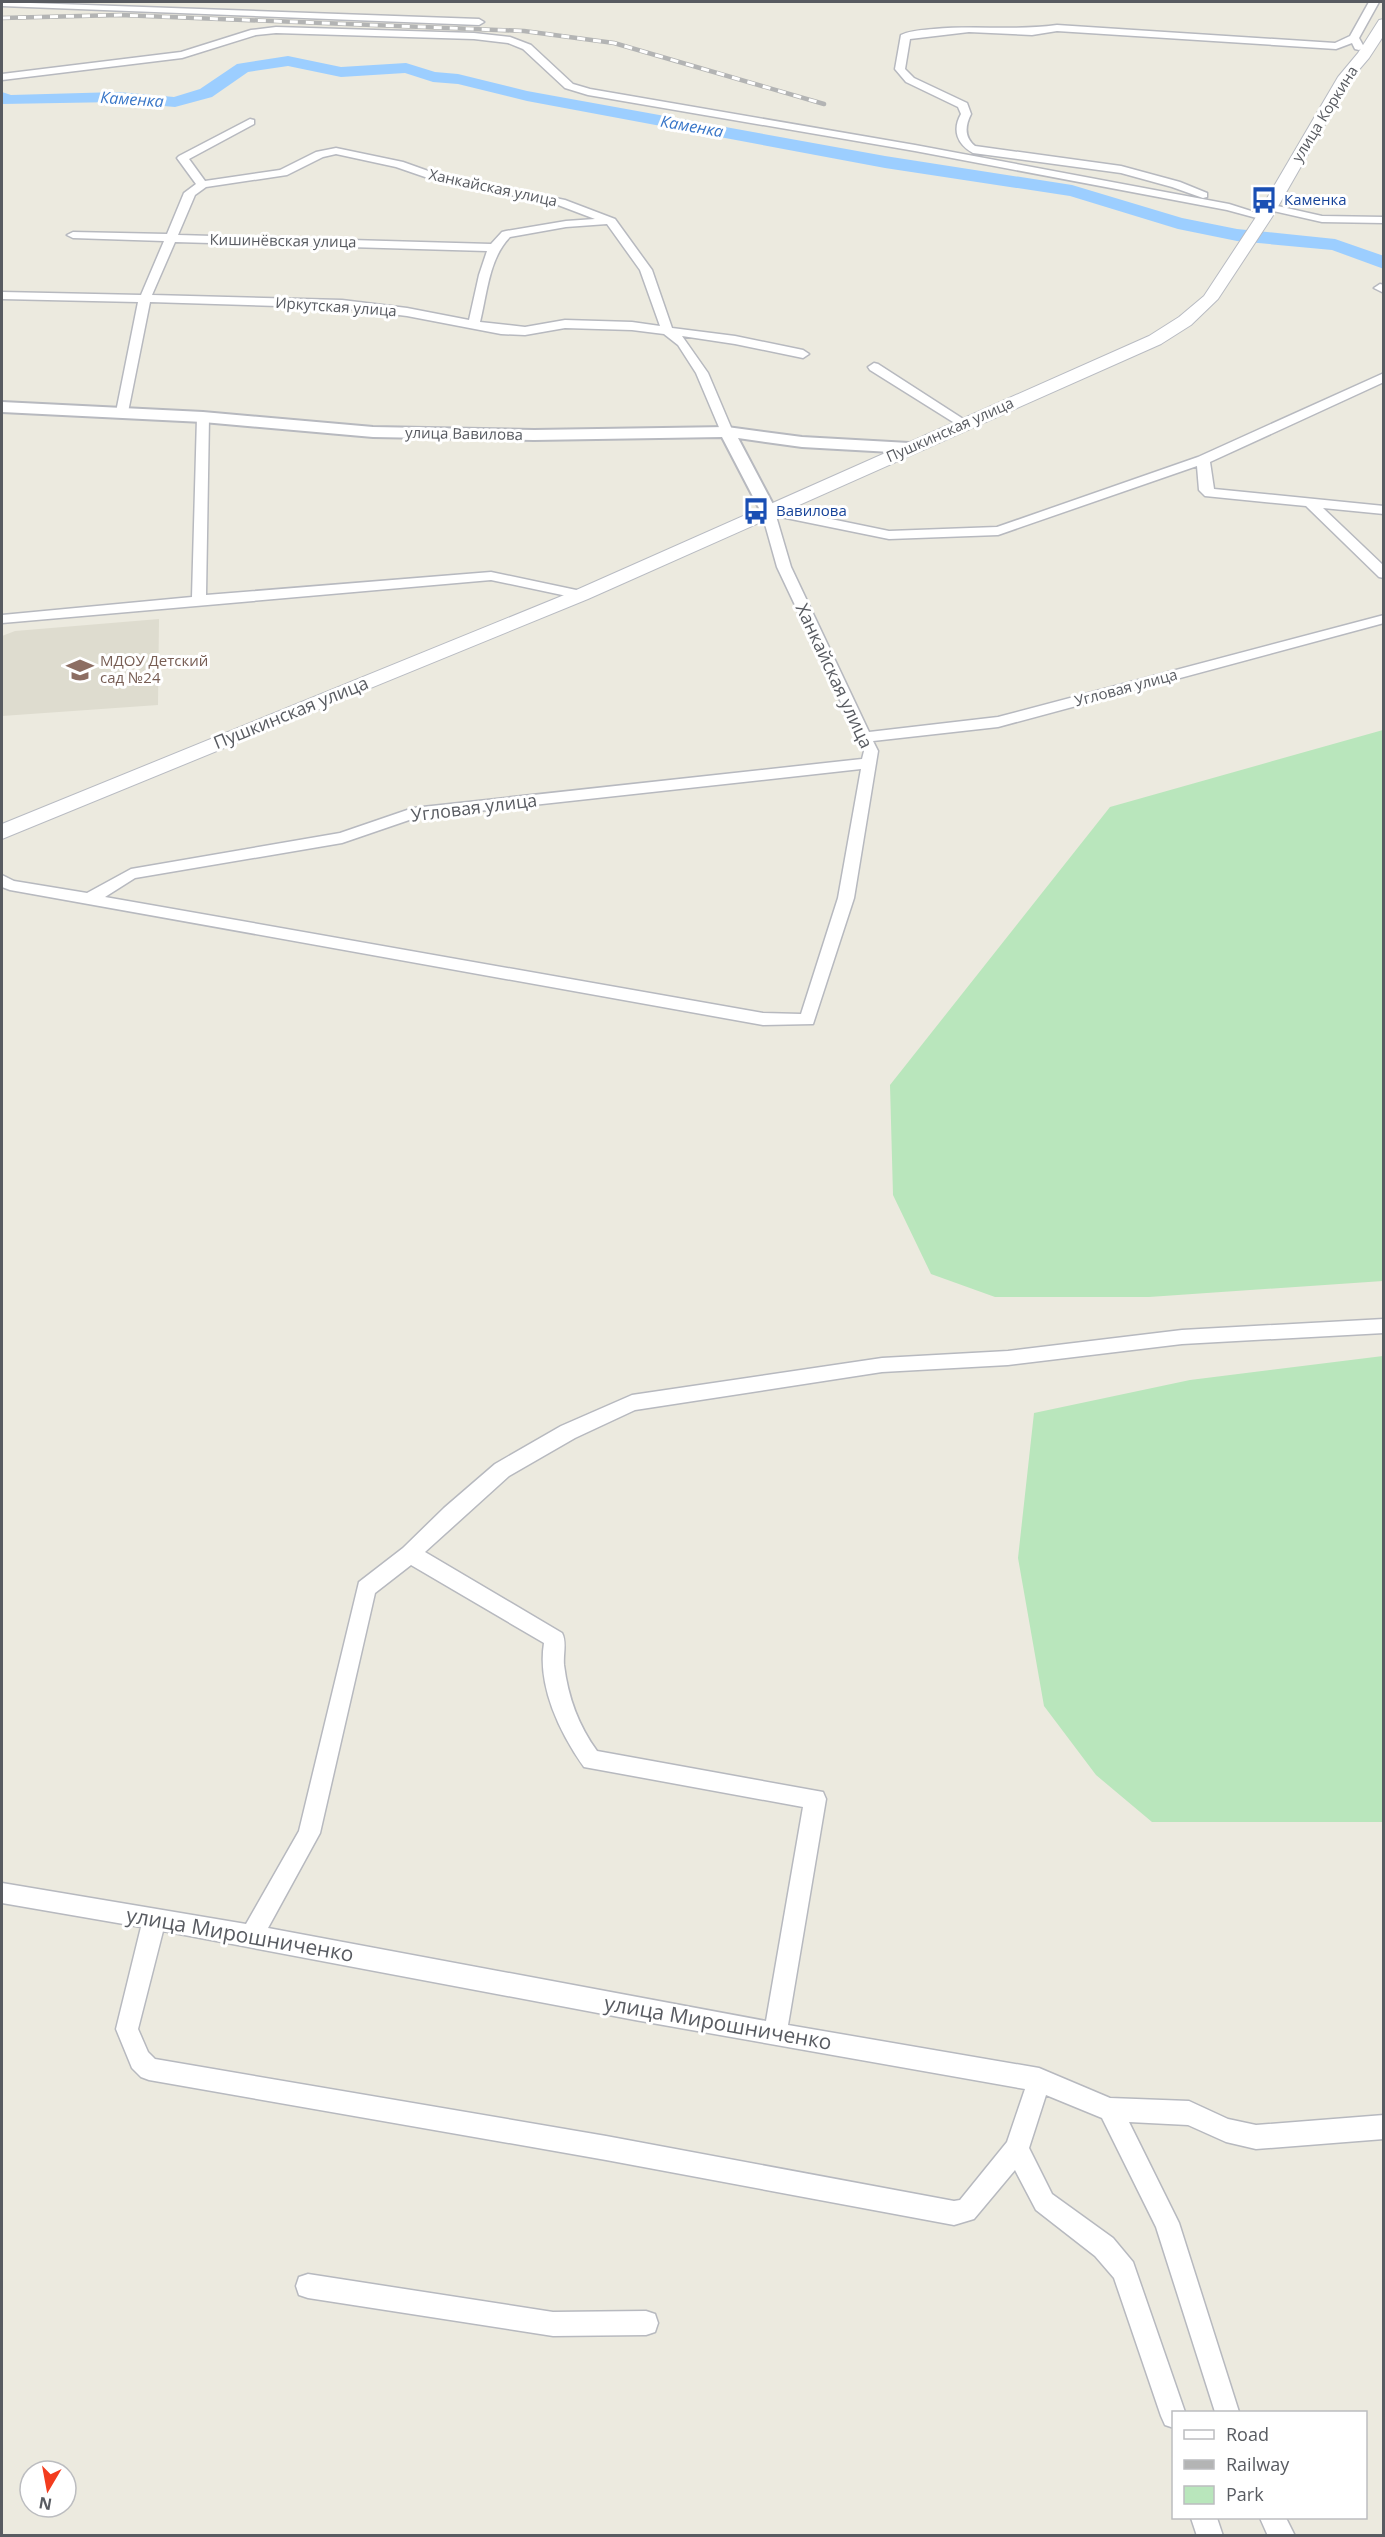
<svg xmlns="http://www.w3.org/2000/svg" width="1385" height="2537" font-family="'Open Sans',sans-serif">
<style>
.education{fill:#dedccf}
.green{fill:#b9e6bc}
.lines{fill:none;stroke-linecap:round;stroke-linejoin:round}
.river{fill:#9cceff;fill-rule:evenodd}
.minor-casing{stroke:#b7b9bf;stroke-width:3}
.tertiary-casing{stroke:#b7b9bf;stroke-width:4}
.secondary-casing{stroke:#b8bbc2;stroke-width:2}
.minor{fill:#fff;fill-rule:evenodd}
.tertiary{fill:#fff;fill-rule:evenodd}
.secondary{fill:#fff;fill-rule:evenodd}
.rail-casing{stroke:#b3b4b4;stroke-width:4.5}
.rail{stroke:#fff;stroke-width:3;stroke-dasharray:8;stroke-linecap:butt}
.labels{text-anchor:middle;stroke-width:6;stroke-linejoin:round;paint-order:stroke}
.far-street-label{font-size:15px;fill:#585b61;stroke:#fff}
.far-transit-label{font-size:15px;fill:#164399;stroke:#fff;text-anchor:start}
.far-education-label{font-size:15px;fill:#785e54;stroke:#fff;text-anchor:start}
.far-water-label{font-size:16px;font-style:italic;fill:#3876c8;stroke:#fff}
.street-label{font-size:18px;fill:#585b61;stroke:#fff}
.near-street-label{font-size:21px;fill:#585b61;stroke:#fff}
</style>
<rect width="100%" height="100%" fill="#eceadf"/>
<path class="education" d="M159 619 158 705 2 716V636L15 631Z"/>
<path class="green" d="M1383 730V1281L1149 1297H995L931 1274 893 1195 890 1085 1110 807Z
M1383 1356V1822H1152L1096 1775 1044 1706 1018 1558 1034 1413 1190 1380Z"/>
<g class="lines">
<path class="river" d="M288 56 341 67 406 63 435 72 458 74 527 91 885 156 1072 185 1182 218 1237 229 1335 239 1384 256V269L1332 250 1237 241 1178 229 1070 196 885 168 527 101 458 84 433 82 405 73 341 77 288 66 248 72 212 97 175 107 118 102 2 104V92L11 95 118 92 174 97 200 89 237 64Z"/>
<defs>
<path id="minor" d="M2 2 479 19 484 22 479 25 2 6Z
M1369 2H1379L1359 38 1364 47 1359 50 1355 49 1352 43 1336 49 1057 31 1032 35 969 32 910 39 905 69 914 78 967 103 971 114C965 126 964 137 975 146L1121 166 1180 182 1207 193V197L1203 198 1172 187 1121 173 973 153C957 144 952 130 961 114L958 107 906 82 895 69 901 35C912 30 923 30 934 29 975 25 1016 31 1057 25L1335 43 1350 36Z
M276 27 474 33 510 37 531 45 573 84 590 89 915 145 1229 204 1270 217 1264 220 1227 210 915 151 588 95 565 88 523 49 508 43 474 39 276 33 256 35 182 58 2 80V74L181 52 251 30Z
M250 119 254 120V124L189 159 205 181 280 170 316 152 336 148 403 162 431 172 565 200 615 219 652 270 672 328 735 336 803 350 809 354 803 358 735 344 682 336 708 373 733 432 727 436 721 432 696 373 678 345 664 334 632 330 565 328 525 335 501 334 407 316 342 308 150 302 128 412 126 415H118L116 412 138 302 2 299V292L141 295 164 241 73 238 67 235 73 232 167 234 184 193 196 184 177 158 179 156ZM336 154 396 167 428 178 558 205 595 219 566 221 506 231 502 232 491 244 178 235 195 195 206 187 287 175 323 157ZM607 224 640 270 660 326 632 322 565 320 525 327 480 322C487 294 489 258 510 237L566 227ZM175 242 487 251 479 275 469 320 407 308 342 300 152 295Z
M1269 204 1322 216 1384 217V223L1322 222 1265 209V205Z
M1380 284 1384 285V293L1374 288Z
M874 363 878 364 971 424 965 428 961 427 870 370 868 367Z
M1384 373V382L1210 462 1214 489 1384 506V514L1323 508 1384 566V578L1379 577 1306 506 1205 496 1199 490 1197 466 998 535 889 539 776 516 791 567 869 732 998 717 1384 615V623L998 727 873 741 878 751 854 898 813 1024 763 1025 10 890 2 887V875L14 881 87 893 131 869 340 833 413 808 862 759 864 751 777 567 761 510 763 507 768 506 889 531 997 527 1198 457ZM861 769 838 898 801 1014 763 1013 105 897 135 878 342 843 415 818Z
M203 413 209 417 206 595 491 572 581 591 588 595 581 599 491 580 2 623V615L192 597 197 417Z
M1384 1319V1333L1182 1344 1008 1365 882 1372 635 1410 575 1438 509 1476 425 1552 562 1633C567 1642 563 1654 564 1665 568 1697 578 1725 597 1751L823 1792 826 1799 788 2025 1039 2068 1110 2098 1189 2101 1228 2119 1256 2125 1384 2115V2139L1256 2149 1226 2142 1188 2125 1129 2122 1179 2223 1239 2412H1215L1156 2227 1102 2118 1046 2095 1029 2148 1052 2194 1113 2238 1133 2262 1185 2412H1174V2428L1165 2425 1161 2416 1114 2278 1095 2256 1036 2210 1015 2170 974 2219 954 2225 606 2160 149 2080 141 2077 132 2068 116 2029 141 1927 2 1903V1883L246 1924 299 1831 359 1582 403 1548 444 1508 495 1464 561 1426 632 1395 882 1358 1008 1351 1182 1330ZM411 1565 544 1643C537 1686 560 1733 584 1767L803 1807 766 2021 268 1928 320 1833 375 1593ZM163 1931 635 2020 1025 2089 1007 2142 960 2200 954 2201 606 2136 155 2059 148 2052 138 2029Z
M308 2274 553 2312 646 2311 655 2314 658 2323 655 2332 646 2335 553 2336 308 2298 299 2295 296 2286 299 2277Z
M1191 2518H1217L1223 2536H1197Z
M1260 2518H1286L1295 2536H1268Z"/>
<path id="tertiary" d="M2 402 203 412 373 427 534 430 727 427 802 437 909 443 917 448 909 453 802 447 738 438 776 510 768 515 760 510 722 437 534 440 373 437 203 422 2 412Z"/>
<path id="secondary" d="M1384 19V35L1369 58 1351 79 1272 217 1218 299 1191 325 1161 344 588 599 2 839V824L574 591 1149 336 1179 317 1204 296 1256 217 1338 77 1358 53 1379 20Z"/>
</defs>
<use href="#minor" class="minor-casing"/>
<use href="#tertiary" class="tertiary-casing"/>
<use href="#secondary" class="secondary-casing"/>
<use href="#minor" class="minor"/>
<use href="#tertiary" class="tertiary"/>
<use href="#secondary" class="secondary"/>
<defs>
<path id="rail" d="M2 18 120 15 524 31 614 43 824 104"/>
</defs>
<use href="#rail" class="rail-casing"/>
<use href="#rail" class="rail"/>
</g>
<defs>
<symbol id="bus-bare" viewBox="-9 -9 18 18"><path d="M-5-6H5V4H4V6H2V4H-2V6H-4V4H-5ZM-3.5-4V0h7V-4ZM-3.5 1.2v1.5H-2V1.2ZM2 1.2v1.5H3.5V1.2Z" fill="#1a4fb4" stroke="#fff" stroke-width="2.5" paint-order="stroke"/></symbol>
<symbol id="school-bare" viewBox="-9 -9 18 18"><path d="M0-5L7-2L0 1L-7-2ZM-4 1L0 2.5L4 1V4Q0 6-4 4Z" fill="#8d6e63" stroke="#fff" stroke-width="2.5" paint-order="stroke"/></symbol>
</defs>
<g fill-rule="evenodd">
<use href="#bus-bare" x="1245" y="181" width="38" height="38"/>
<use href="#bus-bare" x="737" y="492" width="38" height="38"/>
<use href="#school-bare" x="61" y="651" width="38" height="38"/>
</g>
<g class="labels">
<g class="far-street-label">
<text transform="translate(1325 114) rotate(-58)" y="5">улица Коркина</text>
<text transform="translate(493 188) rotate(12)" y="5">Ханкайская улица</text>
<text transform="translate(283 241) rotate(1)" y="5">Кишинёвская улица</text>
<text transform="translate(336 307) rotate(4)" y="5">Иркутская улица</text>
<text transform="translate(950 430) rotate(-24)" y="5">Пушкинская улица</text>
<text transform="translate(464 434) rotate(1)" y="5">улица Вавилова</text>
<text transform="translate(1126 688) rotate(-15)" y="5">Угловая улица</text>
</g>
<g class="far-transit-label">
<text x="1284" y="205">Каменка</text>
<text x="776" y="516">Вавилова</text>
</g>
<g class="far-education-label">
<text x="100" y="666">МДОУ Детский<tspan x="100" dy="17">сад №24</tspan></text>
</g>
<g class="far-water-label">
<text transform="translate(132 99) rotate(4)" y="6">Каменка</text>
<text transform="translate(692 126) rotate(10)" y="6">Каменка</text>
</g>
<g class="street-label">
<text transform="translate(834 676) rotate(65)" y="6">Ханкайская улица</text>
<text transform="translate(291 713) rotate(-22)" y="6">Пушкинская улица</text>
<text transform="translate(474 808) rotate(-7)" y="6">Угловая улица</text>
</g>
<g class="near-street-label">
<text transform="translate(240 1935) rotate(10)" y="7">улица Мирошниченко</text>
<text transform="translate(718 2023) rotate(10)" y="7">улица Мирошниченко</text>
</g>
</g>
<rect width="1385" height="2537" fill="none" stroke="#585b61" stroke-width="6"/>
<rect x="1172" y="2411" width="195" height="108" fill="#ffffff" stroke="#bcbdc0" stroke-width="1.5"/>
<rect x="1184" y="2430" width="30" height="9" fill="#ffffff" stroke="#bcbdc0" stroke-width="1.5"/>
<text x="1226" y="2441" font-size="18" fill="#585b61">Road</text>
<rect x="1184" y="2460" width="30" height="9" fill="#b3b4b4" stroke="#bcbdc0" stroke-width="1.5"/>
<text x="1226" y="2471" font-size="18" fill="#585b61">Railway</text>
<rect x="1184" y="2486" width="30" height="18" fill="#b9e6bc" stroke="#bcbdc0" stroke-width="1.5"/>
<text x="1226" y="2501" font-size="18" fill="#585b61">Park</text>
<g transform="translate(48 2489) rotate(190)"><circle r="28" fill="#ffffff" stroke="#bcbdc0" stroke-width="1.5"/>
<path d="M0-4.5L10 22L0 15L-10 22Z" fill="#f33c1e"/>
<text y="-9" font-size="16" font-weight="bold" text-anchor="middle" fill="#585b61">N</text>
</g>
</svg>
